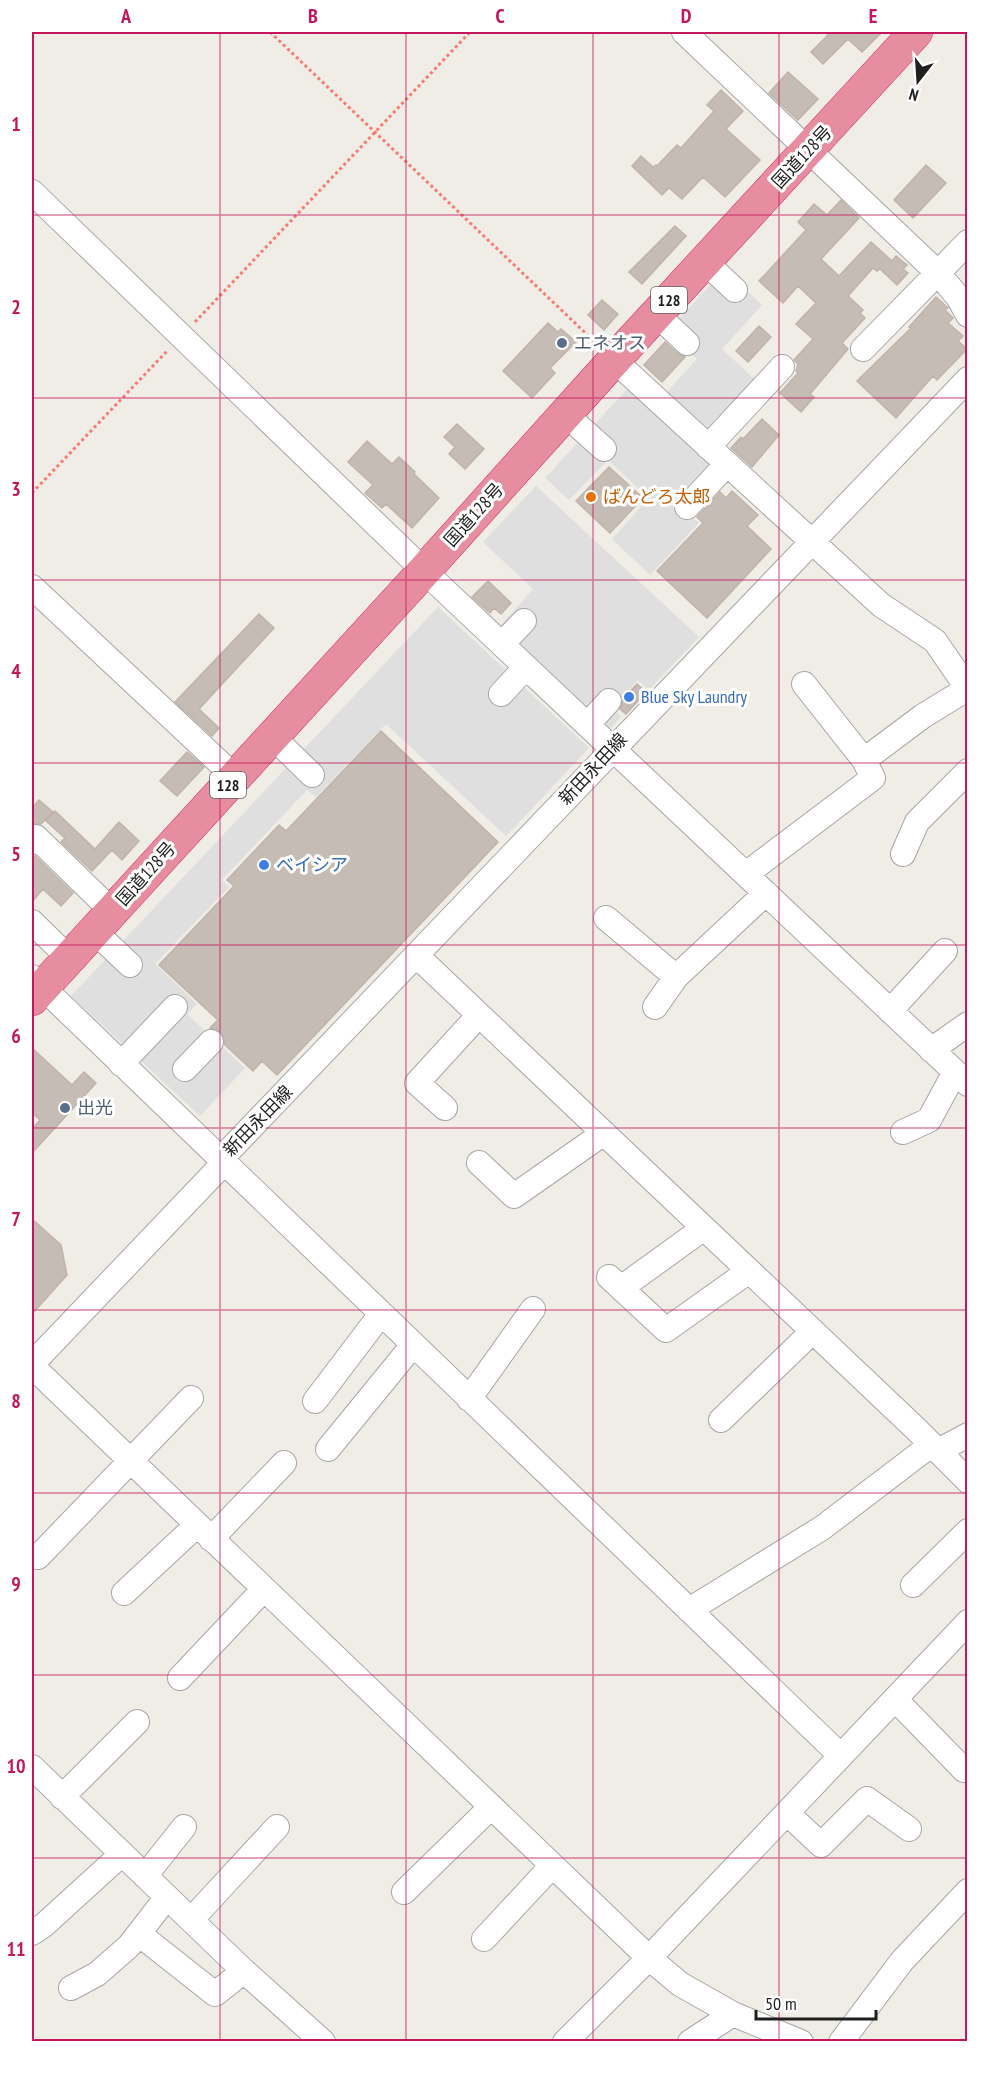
<svg xmlns="http://www.w3.org/2000/svg" width="999" height="2073" font-family="'PT Sans Narrow','Noto Sans JP',sans-serif">
<style>
.parking{fill:#dfdfdf}
.building{fill:#c5bcb5;stroke:#c1b3a8;stroke-width:1.5}
.lines{fill:none;stroke-linecap:round;stroke-linejoin:round}
.minor-casing{stroke:#a6a6a6;stroke-width:26}
.highway-casing{stroke:#d92765;stroke-width:34}
.path{stroke:#f87c6e;stroke-width:3;stroke-dasharray:3 3;stroke-linecap:butt}
.minor{stroke:#fff;stroke-width:24}
.highway{stroke:#e68e9f;stroke-width:33}
.grid{fill:none;stroke:#c2185b;stroke-width:1.5;stroke-opacity:0.55}
.service-dot{fill:#5c6f8a;stroke:#fff;stroke-width:2}
.food-dot{fill:#e8710a;stroke:#fff;stroke-width:2}
.shop-dot{fill:#3f7fe0;stroke:#fff;stroke-width:2}
.labels{text-anchor:middle;stroke-width:6;stroke-linejoin:round;paint-order:stroke}
.shield{fill:#fff;stroke:#626262;stroke-width:1.5}
.shield-label{font-size:16px;font-weight:bold;fill:#1f1f1f}
.street-label{font-size:18px;fill:#1f1f1f;stroke:#fff}
.service-label{font-size:18px;fill:#4e5e75;stroke:#fff;text-anchor:start}
.food-label{font-size:18px;fill:#c56008;stroke:#fff;text-anchor:start}
.shop-label{font-size:18px;fill:#366cbe;stroke:#fff;text-anchor:start}
.neatline{fill:none;stroke:#c2185b;stroke-width:2}
.grid-label{font-size:20px;text-anchor:middle;font-weight:bold;fill:#c2185b}
</style>
<rect width="100%" height="100%" fill="#f0ece6"/>
<path class="parking" d="M724 270 762 305 722 349 757 381 710 433 666 393 697 359 667 332Z
M629 387 726 477 691 516 699 523 650 575 612 539 649 498 608 460 569 500 545 478Z
M536 486 699 637 649 690 638 680 612 708 621 717 609 730 499 627 533 589 483 542Z
M438 607 589 748 506 836 386 724 316 797 307 790 222 880 229 887 155 964 197 1004 187 1014 245 1068 200 1116 71 996Z"/>
<path class="building" d="M831 32H882L862 52 848 39 823 64 811 52Z
M788 72 818 99 798 120 769 93Z
M721 90 743 111 726 129 760 160 725 197 703 177 682 199 669 188 662 195 632 166 641 156 653 167 656 165 657 166 677 145 681 148 714 111 707 105Z
M926 165 946 183 913 218 894 200Z
M841 200 859 218 821 259 839 276 871 242 892 261 896 256 907 265 903 269 908 273 897 285 880 269 877 271 873 268 848 296 863 310 860 313 865 318 842 343 848 349 810 394 814 397 801 412 780 393 798 373 796 371 798 364 794 360 813 339 796 324 816 303 798 286 783 303 759 281 806 230 798 222 814 204 827 215Z
M675 226 686 236 642 284 629 272Z
M936 297 948 308 945 310 953 318 948 323 963 336 958 341 967 349 937 380 933 376 896 418 857 381 911 328 909 327Z
M602 300 618 314 604 330 588 315Z
M548 323 558 332 561 329 576 342 550 368 555 373 532 398 503 371Z
M759 326 771 337 748 362 736 351Z
M665 342 677 353 685 357 662 382 644 365Z
M762 419 779 435 752 467 731 448 741 437 743 439Z
M457 424 484 449 465 469 449 454 455 447 444 437Z
M367 441 392 464 399 457 415 472 414 474 439 498 412 528 386 504 382 508 365 493 373 485 348 462Z
M609 467 643 498 610 533 576 501Z
M732 491 758 515 747 526 771 549 707 618 657 571 703 523 697 517 720 492 726 498Z
M488 581 511 603 501 614 494 608 490 613 472 597Z
M259 614 274 628 199 709 219 728 212 736 175 702Z
M637 684 646 692 626 714 620 709 623 699Z
M381 731 498 842 277 1075 262 1061 253 1071 225 1045 224 1038 221 1032 210 1028 218 1020 159 965 234 886 227 880 279 825 286 831Z
M187 752 204 767 177 796 160 781Z
M39 800 53 812 41 824H32V808Z
M55 811 95 849 119 822 139 841 122 860 112 850 92 871 61 842 65 838 46 821Z
M35 856 73 893 61 906 43 889 32 902V858Z
M32 1048 72 1085 84 1072 96 1083 32 1153V1129L40 1120 32 1113Z
M32 1219 61 1245 67 1275 32 1314Z"/>
<g class="lines">
<defs>
<path id="minor" d="M684 32 938 273 958 297 968 315
M32 192 439 585 968 1084
M705 262 735 290
M656 314 687 343
M863 349 968 242
M614 360 881 605 935 641 968 689
M565 414 604 449
M708 447 782 367
M687 507 727 464
M32 587 235 777
M502 644 524 621
M501 694 526 667
M587 725 609 701
M272 736 312 775
M864 760 923 716 967 689
M32 842 36 837 112 911
M903 854 917 822 968 771
M746 874 873 778 864 760 804 684
M606 918 676 977
M32 922 69 958
M94 931 130 965
M417 956 916 1429 968 1481
M32 977 841 1756
M655 1007 676 977 766 893
M890 1011 945 951
M931 1050 968 1024
M121 1064 175 1007
M185 1069 211 1042
M445 1108 417 1083 479 1015
M903 1132 929 1120 955 1072
M220 1160 968 379
M479 1163 514 1196 604 1133
M609 1277 666 1330 749 1271
M621 1288 704 1228
M32 1364 223 1164
M32 1366 649 1958 680 1984 733 2014 801 2042
M469 1399 533 1309
M315 1401 381 1314
M721 1420 813 1331
M328 1449 413 1345
M938 1451 968 1435
M211 1539 284 1463
M38 1557 191 1398
M913 1585 968 1531
M124 1593 197 1525
M689 1610 822 1528 931 1445
M180 1678 264 1589
M895 1699 964 1770
M32 1767 244 1971 323 2042
M62 1797 137 1722
M787 1813 821 1845 867 1799 909 1829
M145 1876 184 1827
M404 1892 491 1807
M191 1920 277 1827
M32 1933 44 1925 122 1854
M139 1934 215 1994 244 1971
M484 1939 552 1866
M71 1988 97 1974 129 1946 167 1897
M565 2042 649 1958 968 1622
M690 2042 733 2014
M841 2042 902 1961 968 1891"/>
<path id="highway" d="M32 999 424 571 614 360 916 32"/>
</defs>
<use href="#minor" class="minor-casing"/>
<use href="#highway" class="highway-casing"/>
<path class="path" d="M270 32 597 344
M195 322 470 32
M32 493 168 350"/>
<use href="#minor" class="minor"/>
<use href="#highway" class="highway"/>
</g>
<path class="grid" d="M220 32V2042M406 32V2042M593 32V2042M779 32V2042M32 215H968M32 398H968M32 580H968M32 763H968M32 945H968M32 1128H968M32 1310H968M32 1493H968M32 1675H968M32 1858H968"/>
<g class="service-dot">
<circle cx="562" cy="343" r="6"/>
<circle cx="65" cy="1108" r="6"/>
</g>
<circle class="food-dot" cx="591" cy="497" r="6"/>
<g class="shop-dot">
<circle cx="629" cy="697" r="6"/>
<circle cx="264" cy="865" r="6"/>
</g>
<g class="labels">
<g class="shield">
<rect x="651" y="287" width="36" height="26" rx="4.5"/>
<rect x="210" y="772" width="36" height="26" rx="4.5"/>
</g>
<g class="shield-label">
<text x="669" y="306">128</text>
<text x="228" y="791">128</text>
</g>
<g class="street-label">
<text transform="translate(802 157) rotate(-47)" y="6">国道128号</text>
<text transform="translate(474 515) rotate(-48)" y="6">国道128号</text>
<text transform="translate(593 769) rotate(-47)" y="6">新田永田線</text>
<text transform="translate(146 874) rotate(-48)" y="6">国道128号</text>
<text transform="translate(258 1121) rotate(-46)" y="6">新田永田線</text>
</g>
<g class="service-label">
<text x="574" y="349">エネオス</text>
<text x="77" y="1114">出光</text>
</g>
<g class="food-label">
<text x="603" y="503">ばんどろ太郎</text>
</g>
<g class="shop-label">
<text x="641" y="703">Blue Sky Laundry</text>
<text x="276" y="871">ベイシア</text>
</g>
</g>
<rect width="999" height="2073" fill="none" stroke="#ffffff" stroke-width="66"/>
<g transform="translate(918 81) rotate(197)" stroke="#ffffff" stroke-width="4.5" paint-order="stroke">
<path d="M0-4.5L10 22L0 15L-10 22Z" fill="#1f1f1f"/>
<text y="-9" font-size="16" font-weight="bold" text-anchor="middle" fill="#1f1f1f">N</text>
</g>
<path d="M756 2010v9h120v-9" fill="none" stroke="#1f1f1f" stroke-width="3"/>
<text x="765" y="2010" font-size="18" fill="#1f1f1f" stroke="#ffffff" stroke-width="4.5" paint-order="stroke">50 m</text>
<rect x="33" y="33" width="933" height="2007" class="neatline"/>
<g class="grid-label">
<text x="126" y="23">A</text>
<text x="313" y="23">B</text>
<text x="500" y="23">C</text>
<text x="686" y="23">D</text>
<text x="873" y="23">E</text>
<text x="16" y="131">1</text>
<text x="16" y="314">2</text>
<text x="16" y="496">3</text>
<text x="16" y="678">4</text>
<text x="16" y="861">5</text>
<text x="16" y="1043">6</text>
<text x="16" y="1226">7</text>
<text x="16" y="1408">8</text>
<text x="16" y="1591">9</text>
<text x="16" y="1773">10</text>
<text x="16" y="1956">11</text>
</g>
</svg>
